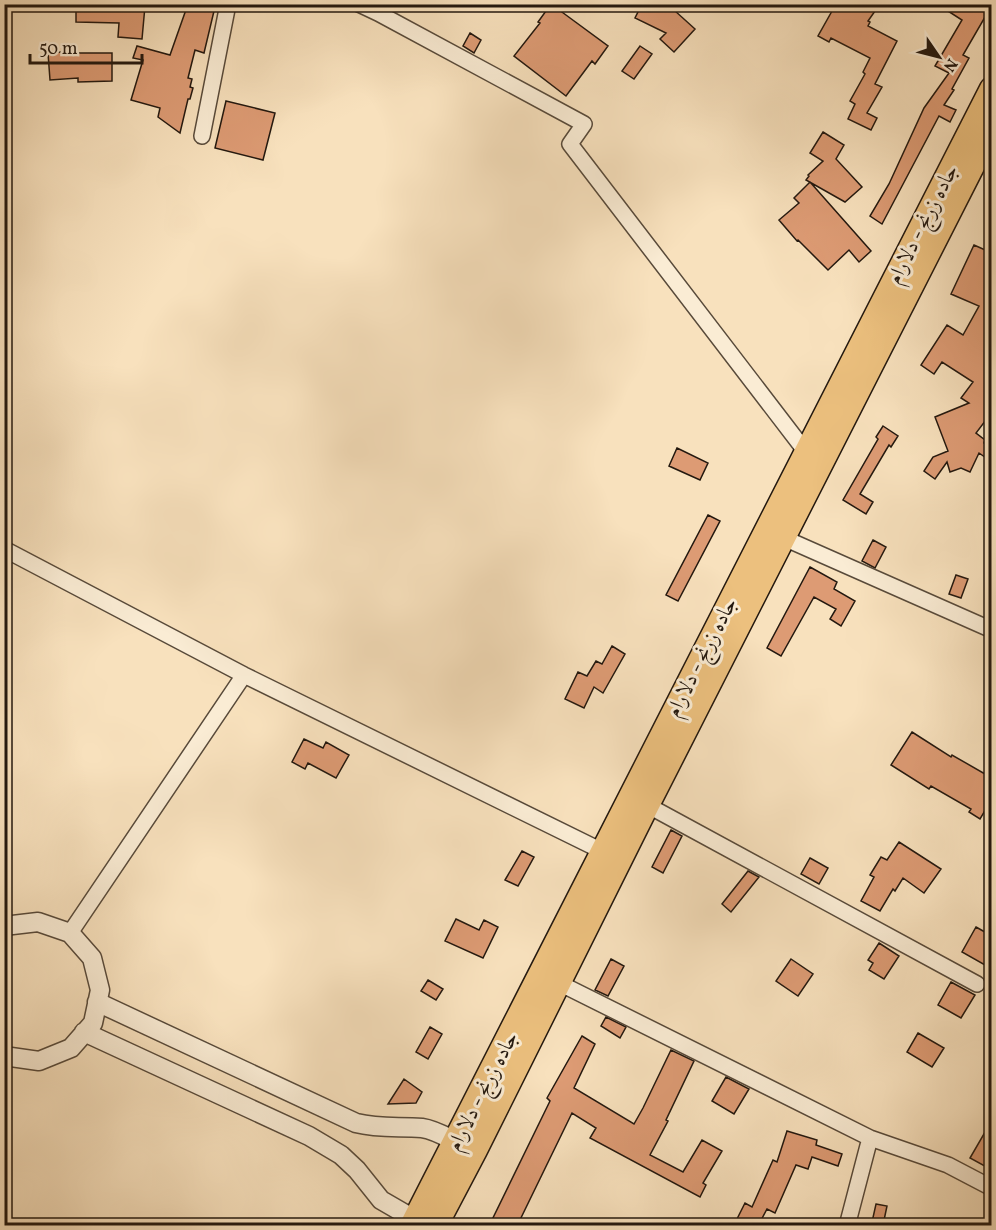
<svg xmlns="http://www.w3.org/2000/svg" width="996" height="1230" font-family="Vollkorn,Amiri,serif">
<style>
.building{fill:#dd9b74;stroke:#23180f;stroke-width:1.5}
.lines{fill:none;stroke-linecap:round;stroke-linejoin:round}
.minor-casing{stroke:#584a3a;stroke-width:18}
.tertiary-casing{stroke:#584a3a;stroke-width:21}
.trunk-casing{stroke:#23180f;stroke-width:27}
.minor{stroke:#faecd4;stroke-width:15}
.tertiary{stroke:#faecd4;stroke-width:18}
.trunk{stroke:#ecc07e;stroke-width:24}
.labels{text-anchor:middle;stroke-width:6;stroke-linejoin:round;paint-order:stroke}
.street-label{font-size:21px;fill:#23180f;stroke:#faecd4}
</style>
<rect width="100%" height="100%" fill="#f8e1bd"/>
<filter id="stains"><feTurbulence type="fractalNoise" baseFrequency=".00333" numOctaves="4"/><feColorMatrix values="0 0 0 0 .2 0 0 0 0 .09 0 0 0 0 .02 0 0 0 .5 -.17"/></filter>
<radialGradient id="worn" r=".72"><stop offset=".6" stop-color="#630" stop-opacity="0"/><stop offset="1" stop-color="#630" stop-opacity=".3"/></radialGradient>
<path class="building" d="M76 4 145 6 142 39 118 37 119 23 76 22Z
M188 4 214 11 204 53 195 50 188 78 192 79 190 87 193 88 190 99H188L180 133 158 117 160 108 131 100 143 60 133 58 137 46 170 55Z
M551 4 608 46 595 64 592 61 566 96 514 56 540 23 538 22Z
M642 4H663L674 10 695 29 674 52 660 39 666 33 635 18Z
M836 4H880L868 21 870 22 868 26 897 41 875 84 882 87 867 113 877 118 871 130 848 119 855 104 850 101 865 74 863 72 870 58 831 38 829 42 818 36Z
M937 4 992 5 963 55 969 58 952 89 954 90 944 105 956 110 950 122 939 116 882 224 870 216 889 184 924 108 949 73 935 66 962 20Z
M470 33 481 40 474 53 463 46Z
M640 46 652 54 634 79 622 71Z
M74 51V53H112V81L78 82V78L50 80 48 53Z
M226 101 275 113 263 160 215 148Z
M823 132 844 145 836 159 862 187 845 202 806 180 809 176 808 175 823 161 810 153Z
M810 182 871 251 859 262 849 250 828 270 798 240 797 241 779 220 799 203 794 198Z
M974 245 992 253V412L976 433 985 440 984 443 992 448V462L979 453 970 472 961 468 950 472 947 462 935 479 924 471 933 457 948 451 935 417 969 403 961 398 973 382 942 362 934 374 921 365 947 325 963 335 979 306 951 294Z
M883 426 898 436 891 447 889 445 860 494 873 502 866 514 843 500 878 439 876 437Z
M677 448 708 463 700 480 669 466Z
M708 515 720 521 678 601 666 595Z
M873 540 886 547 875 568 862 561Z
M810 567 837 582 834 589 855 601 841 626 830 619 836 609 814 597 781 656 767 648Z
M956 575 968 579 961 598 949 594Z
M612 646 625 654 603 693 594 687 584 708 565 699 578 672 587 676 596 661 602 664Z
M912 732 951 757 952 755 992 778V799L980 819 969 812 971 809 931 786 929 789 891 765Z
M304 739 323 748 326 742 349 755 336 778 308 763 305 769 292 762Z
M671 830 682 836 663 873 652 867Z
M899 842 941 869 924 893 903 878 895 891 893 889 880 911 861 901 874 877 870 875 881 857 887 860Z
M522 851 534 857 518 886 505 880Z
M810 858 828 868 819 884 801 874Z
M748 871 759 877 731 912 722 904Z
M456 919 479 930 484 920 498 927 483 958 445 941Z
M976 927 992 936V969L962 952Z
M879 943 899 956 884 979 869 970 873 963 868 960Z
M611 959 624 966 608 996 595 990Z
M791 959 813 974 798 996 776 981Z
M428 980 443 989 436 1000 421 991Z
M951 982 975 995 961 1018 938 1005Z
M606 1017 626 1027 620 1038 601 1026Z
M430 1027 442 1034 428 1059 416 1052Z
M918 1033 944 1048 932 1067 907 1052Z
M582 1036 595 1044 574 1088 634 1124 643 1108 671 1050 694 1061 666 1120 668 1121 650 1155 683 1172 702 1140 722 1151 703 1183 706 1185 700 1197 590 1138 596 1128 572 1113 517 1226H489L550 1101 547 1098Z
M726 1077 749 1089 734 1114 712 1101Z
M404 1079 422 1092 416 1103 388 1104Z
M992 1120V1170L970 1158Z
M787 1131 817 1140 816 1145 842 1154 838 1166 812 1157 808 1169 796 1165 775 1213 767 1209 758 1226H750L737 1219 745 1203 752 1207 773 1160 777 1162Z
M876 1204 887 1206 883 1225 872 1222Z"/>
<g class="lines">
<defs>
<path id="minor" d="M359 4 378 13 584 124 570 144 806 452
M202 136 228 4
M777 535 992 630
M4 549 244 675 602 851
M647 805 977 984
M70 933 244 675
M557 982 870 1138 948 1165 992 1188
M847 1226 870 1138"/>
<path id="tertiary" d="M4 926 38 922 70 933 92 958 100 990 93 1023 71 1048 39 1061 4 1056
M97 1002 356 1123C380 1129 399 1126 422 1128 437 1130 451 1140 465 1146
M84 1032 309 1136 341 1155 357 1170 381 1200 426 1226"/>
<path id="trunk" d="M412 1226 992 89
M435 1226 475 1150 647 805 992 127"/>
</defs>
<use href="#minor" class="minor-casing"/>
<use href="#tertiary" class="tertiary-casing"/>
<use href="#trunk" class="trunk-casing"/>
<use href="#minor" class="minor"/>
<use href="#tertiary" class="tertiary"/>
<use href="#trunk" class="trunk"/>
</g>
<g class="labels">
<g class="street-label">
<text transform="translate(922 224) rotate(-63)" y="7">جاده زرنج - دلارام</text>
<text transform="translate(701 657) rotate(-63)" y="7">جاده زرنج - دلارام</text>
<text transform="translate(482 1091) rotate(-63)" y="7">جاده زرنج - دلارام</text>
</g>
</g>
<rect width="996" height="1230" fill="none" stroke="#f8e1bd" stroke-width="24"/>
<rect x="6" y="6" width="984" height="1218" fill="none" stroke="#23180f" stroke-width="3"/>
<rect x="12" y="12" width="972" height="1206" fill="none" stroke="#23180f" stroke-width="1.5"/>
<g transform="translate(939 57) rotate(125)" stroke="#faecd4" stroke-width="4.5" paint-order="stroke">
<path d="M0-4.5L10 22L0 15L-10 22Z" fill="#23180f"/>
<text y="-9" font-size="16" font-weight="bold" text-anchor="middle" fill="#23180f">N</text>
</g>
<path d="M30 54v9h112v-9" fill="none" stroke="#23180f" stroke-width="3"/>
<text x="39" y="54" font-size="18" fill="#23180f" stroke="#faecd4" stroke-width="4.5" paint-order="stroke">50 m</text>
<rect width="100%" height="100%" filter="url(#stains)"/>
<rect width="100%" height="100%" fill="url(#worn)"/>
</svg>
